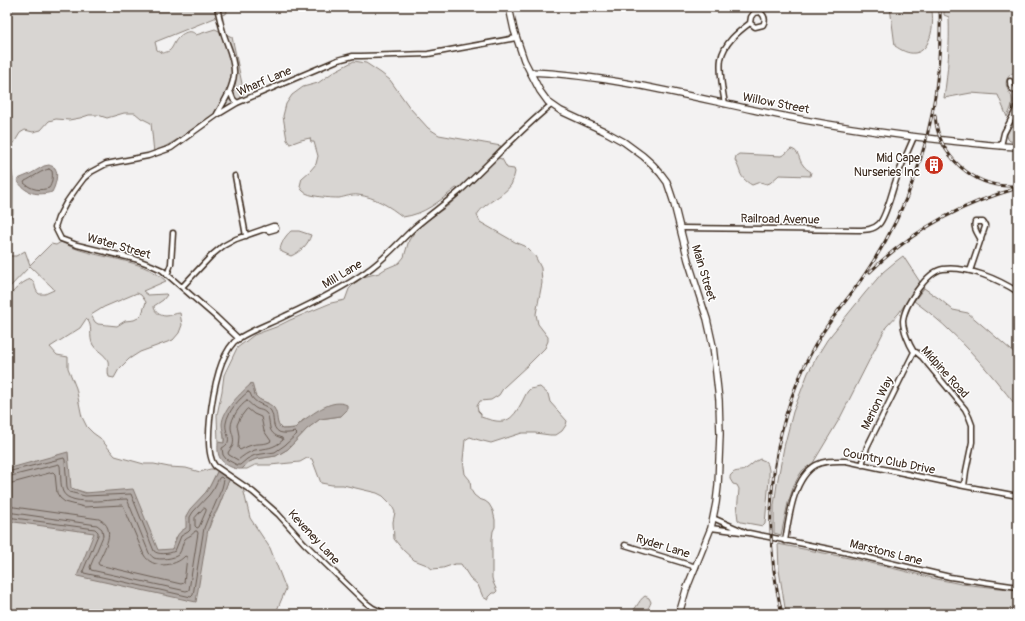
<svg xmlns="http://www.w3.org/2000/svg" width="1025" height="621" font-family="Pangolin,sans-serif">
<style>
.green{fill:#d8d5d2;stroke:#8a8078;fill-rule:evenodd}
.water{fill:#b2aba7;stroke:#827770}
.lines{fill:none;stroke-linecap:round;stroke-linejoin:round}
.shore{stroke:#6b5e55;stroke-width:1}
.street-casing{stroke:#3b2a1e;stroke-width:7}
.secondary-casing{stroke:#3b2a1e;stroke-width:8}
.street{stroke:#fff;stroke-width:4}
.secondary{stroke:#fff;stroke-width:5.5}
.rail-casing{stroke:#3b2a1e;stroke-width:3}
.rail{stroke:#fff;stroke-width:1.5;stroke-dasharray:4.5;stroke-linecap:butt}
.labels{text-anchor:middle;stroke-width:3;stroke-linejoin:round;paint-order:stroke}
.street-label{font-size:12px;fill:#3b2a1e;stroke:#fff}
.poi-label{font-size:12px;fill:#3b2a1e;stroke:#fff;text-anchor:end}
</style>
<rect width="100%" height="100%" fill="#f3f2f2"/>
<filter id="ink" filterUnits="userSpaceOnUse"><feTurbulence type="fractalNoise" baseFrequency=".025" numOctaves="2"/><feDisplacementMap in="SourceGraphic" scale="8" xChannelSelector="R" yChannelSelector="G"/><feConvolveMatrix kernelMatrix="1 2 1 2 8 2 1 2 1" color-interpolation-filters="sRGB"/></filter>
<g filter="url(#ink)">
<path class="green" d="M7 7H152L158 10 166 7H226L227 13 155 42 157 50 163 53C164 53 169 51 169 51 172 49 173 45 175 42 179 35 190 27 196 35L215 29 232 37 244 93 232 108 154 153 151 123 141 118 135 113H124L107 118 98 115H89L80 118 69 120 56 119 49 121 41 130 33 132 25 130 20 133 14 143 9 156 13 179V214L7 224Z
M890 7H931C935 20 932 51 915 53 908 54 901 50 895 46Z
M944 7H1018V71C1009 73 1003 81 1008 90 1009 94 1012 95 1012 99 1013 105 1010 111 1007 117L998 95 971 93 944 98C948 71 950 44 949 17L944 15Z
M354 61 366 63 381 73 390 80 410 108 428 128 439 135 501 146 482 167 460 189 456 188C438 202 425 214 403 217 389 206 375 197 358 195 352 194 345 197 339 198 331 198 308 197 303 191 301 190 301 187 300 186L302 178 310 171 316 164 318 156 314 142H311L310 138 301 140 290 144 287 140 283 116 286 104 292 95 303 87 318 83 335 71Z
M1018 114V142L1010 141 1008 139 1007 135 1008 132Z
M791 149C800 151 798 159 803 165 805 168 808 170 811 172L810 176 779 175 770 183 767 184 760 182 752 185C745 181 741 177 739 169 737 165 737 163 735 160L736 156 739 154 781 156 785 154Z
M498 158 502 159 507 168 514 169 515 172C514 176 513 181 511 185 503 197 483 203 477 215L480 222 515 242 525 246 535 256 541 268 542 283 536 314 538 324 548 337V341L545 348 529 364 504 387 499 395 491 400 480 401 477 406 478 411 481 414V417C505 425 511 423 523 400 525 396 527 391 530 389 533 388 537 388 540 387L548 394 550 402 567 421 566 425 562 431 556 435H550L535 433H522L491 443 479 440 470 437 465 440 463 460 465 474 470 480 471 490 474 495 479 499 485 501 489 504 493 511 495 520V527L493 531 492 539V578L493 582 497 591 495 593H492L488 597V600L483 597 478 585 470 578 461 564H455L443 568 432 569 427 565 414 560 403 550 394 539 393 522 395 512 391 504 383 496 377 493 343 485H332L321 483 312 459 307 458 300 462 270 465H255L247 469H242L249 462 256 459 276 456 288 449 307 429 320 419 341 416 347 410 303 420 295 428 282 429 279 426 268 403C252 398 257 395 251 383L223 432 224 437V444L218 442 217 415 222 391 224 375 237 348 254 335 276 327 290 320 331 303 345 300 349 289 354 284 363 277 379 273 385 269 399 263 404 257 409 240 418 227 449 205 479 177 494 160Z
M291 231H299L311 235C308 245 300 252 291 256L282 252 280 249C282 242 285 236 291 231Z
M61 242C69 246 78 250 87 252 115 260 144 261 166 281L143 291 148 295 166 294 167 295 163 300 154 306C154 312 160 316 166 316 171 316 175 313 180 313L182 325 179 333 173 340 140 352 129 359 119 369 114 378 109 377C107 372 109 366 108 361 105 354 97 351 93 345 88 337 94 324 86 319L80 328 50 347 57 355 68 357V368L76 388 82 417 87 427 93 433 100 438 115 456 144 464H154L169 467 186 468 200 472 210 469H216L218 470 210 486 206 492 186 516 187 528C174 534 177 541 171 550 169 553 167 556 164 559L101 497 53 483 7 498V300C13 291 21 282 31 279 37 284 33 288 39 294H45L54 290 53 288 30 266 7 290V251L10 256H16L25 251 30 265 51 244 56 245ZM137 293 141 295 146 302 142 314 138 318 134 320 125 321 117 326 98 324 95 322 91 315 104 307Z
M903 256 920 282 899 313 886 327 840 418 813 463 803 470 800 474 794 485 788 503 781 535 774 533V505L777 484 784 447 793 412 808 373 819 353 827 340 865 293 883 272 895 262Z
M924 288 941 300 953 310 968 313 1018 356V408C987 369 955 330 914 301Z
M760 459 765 461 768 465 769 470V480L765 524 763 526 741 522 738 520 737 512 739 489 737 485 733 484 730 479C730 477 730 475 732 474 735 470 740 472 744 470 750 467 754 461 760 459Z
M230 479 243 488 250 518 270 548 286 589 277 610V614H7V511L24 502 120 541 181 558 209 528 212 520 217 511 221 501 227 484Z
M778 544 854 559 937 579 961 584 1018 590V614H786L779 570Z
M645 596 649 598 651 602C647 615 638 614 626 614 637 612 637 601 645 596Z"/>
<path class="water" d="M49 165C51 166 53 166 55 168 59 174 55 187 52 192 38 196 25 194 17 180L18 179 30 174 44 166Z
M252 383C253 386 254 393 255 395 260 402 269 402 274 408 279 415 275 424 282 429 286 429 291 429 295 428 298 426 301 422 304 420 315 412 333 398 347 405V410L341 416 320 419 307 429 288 449 276 456 256 459 249 462 242 469C234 470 223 464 220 458 217 453 218 446 218 442L224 443C224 441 225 439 224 437 224 432 222 429 222 424 223 409 241 393 252 383Z
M68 452 71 488 85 493 133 489 158 550 172 549C177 539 175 534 186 528V516L190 509 206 492 210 486 218 470 230 479C225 486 224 495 220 503 218 509 214 514 211 520 210 523 210 526 208 529L196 602 77 576 94 533 7 521V469Z"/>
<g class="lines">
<path class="shore" d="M49 169 52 171C53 176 52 184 49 188 40 191 32 190 24 183L25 181C32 178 42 170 49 169Z
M248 392 250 393C254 406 266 403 271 411 275 418 271 427 279 432 284 434 290 433 295 432L297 434 285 445 275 452 255 455 247 459 240 465H237L226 459 223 455 222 448C235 441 224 433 226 423 228 411 239 399 248 392Z
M247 401C250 403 253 407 257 409 260 410 263 410 266 413 273 422 264 433 282 438L283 440C273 449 267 448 255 450 248 452 243 456 238 460L229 455 228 453C229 450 232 448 233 445 235 437 231 433 231 427 231 418 240 405 247 401Z
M248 409 254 414 261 417 264 431 271 441C266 445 258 443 252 445 248 446 244 448 240 450L238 448 239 436 237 425 240 418 246 410Z
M7 472 64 458 65 460 67 488 69 492 85 496 131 494 154 551C158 555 169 554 175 551L181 536 188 532 190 530V517L193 512 209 495 214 488 219 478 221 477 224 480 222 488 213 509 208 518 204 528 193 595 191 597 84 573 83 571 98 535V532L95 529 7 517
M7 477 59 464 60 466C61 473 60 485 63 492 70 507 113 499 127 499L149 553C151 555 151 556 154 558 159 560 175 559 179 554 182 550 182 543 185 539 188 536 192 536 195 531H197L198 533 189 590 186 591 91 570 90 567 103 536 102 529 97 525 7 512
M7 483H12L53 472 55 474 57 493 60 498 65 502 84 507 123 505 144 555C152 569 175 567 185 556L187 557 184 583 181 584 99 565 98 563C104 549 118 529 99 519L7 506
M204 508 206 509V511L199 527 197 528 195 526V518Z"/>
<defs>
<path id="street" d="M230 91 233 99 237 103
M725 104C723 93 719 70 721 59 724 43 738 32 750 23L755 27 763 25C766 20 765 16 760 12L754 13 751 17 750 23
M217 114C224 102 233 88 234 74 235 61 228 47 224 35 221 26 219 16 217 7
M1001 146 1004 133 1014 114 1017 106V92C1011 89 1010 87 1010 81
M235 176 246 236
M680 228 858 230C865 230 873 230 879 224 886 217 892 191 896 180 901 166 908 151 914 137
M970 271 985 227V225L983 222H975C973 228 978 234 981 240
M167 275 171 264 173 233
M182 287 212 255 223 246 236 239 273 226H275L276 228V229L269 231 264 229
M239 339 216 317 162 270 151 265 135 259 77 245 61 239 55 227 58 218 66 203 75 190 84 178 91 172 106 164 148 156 171 148 217 115 237 103 338 60 353 56H361L428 54 516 38
M862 465 867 447 914 352
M964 486 966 471 972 442V425L969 417 965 409 922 357 916 352H914C909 344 903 330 903 321 904 306 927 271 943 269 968 266 998 279 1018 292
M713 518 745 532
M711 528 749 533 844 552 950 577 1018 587
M785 541C789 518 793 478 816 465 825 460 836 461 846 461L964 486 1018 496
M625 545 696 567
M386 614 373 608 365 602 304 543 278 514 253 492 215 466C202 450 213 391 219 371 222 361 227 350 234 342 245 332 272 323 285 316 313 303 342 289 367 271 385 259 398 243 414 228 429 215 446 203 461 190 491 162 519 131 551 105"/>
<path id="secondary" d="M509 7 514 30 524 60 540 91 548 102 561 111 604 131 624 142 643 156 653 165 661 174 667 182 673 200 688 260 703 307 707 319 713 346 719 400 720 434 718 486 716 503 711 528 686 590 679 614
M530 72C606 75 680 94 754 110 819 124 885 134 952 141 974 143 996 146 1018 147"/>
</defs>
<use href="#street" class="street-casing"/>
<use href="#secondary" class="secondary-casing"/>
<use href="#street" class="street"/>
<use href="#secondary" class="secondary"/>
<defs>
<path id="rail" d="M935 115C938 156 973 188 1014 186
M870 272C912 230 961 204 1018 188
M782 614C759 519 771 416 823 332 836 312 852 294 865 274 876 258 887 239 896 221 930 151 942 84 940 7"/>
</defs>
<use href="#rail" class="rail-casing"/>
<use href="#rail" class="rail"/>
</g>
</g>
<defs>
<symbol id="building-disc" viewBox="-11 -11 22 22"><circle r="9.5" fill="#c8321e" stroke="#fff"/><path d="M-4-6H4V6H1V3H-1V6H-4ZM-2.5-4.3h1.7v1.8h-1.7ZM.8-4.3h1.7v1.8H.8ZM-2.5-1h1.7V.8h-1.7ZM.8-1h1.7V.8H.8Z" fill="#fff"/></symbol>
</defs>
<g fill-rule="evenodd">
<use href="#building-disc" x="923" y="154" width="22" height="22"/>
</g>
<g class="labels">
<g class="street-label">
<text transform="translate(264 81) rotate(-23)" y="4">Wharf Lane</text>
<text transform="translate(776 103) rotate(11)" y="4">Willow Street</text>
<text transform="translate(780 219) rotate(1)" y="4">Railroad Avenue</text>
<text transform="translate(119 246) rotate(16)" y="4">Water Street</text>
<text transform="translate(704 273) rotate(73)" y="4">Main Street</text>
<text transform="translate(342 274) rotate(-31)" y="4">Mill Lane</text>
<text transform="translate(945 372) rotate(48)" y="4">Midpine Road</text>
<text transform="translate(877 403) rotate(-64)" y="4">Merion Way</text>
<text transform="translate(889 461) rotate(11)" y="4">Country Club Drive</text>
<text transform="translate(314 537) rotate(47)" y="4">Keveney Lane</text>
<text transform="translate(663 546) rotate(17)" y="4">Ryder Lane</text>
<text transform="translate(886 552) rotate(14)" y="4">Marstons Lane</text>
</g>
<g class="poi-label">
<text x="920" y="162">Mid Cape<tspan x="920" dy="14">Nurseries Inc</tspan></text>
</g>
</g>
<rect width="1025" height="621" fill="none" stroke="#fff" stroke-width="24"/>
<rect x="12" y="12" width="1001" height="597" fill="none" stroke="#3b2a1e" stroke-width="1.5" filter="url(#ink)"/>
</svg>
